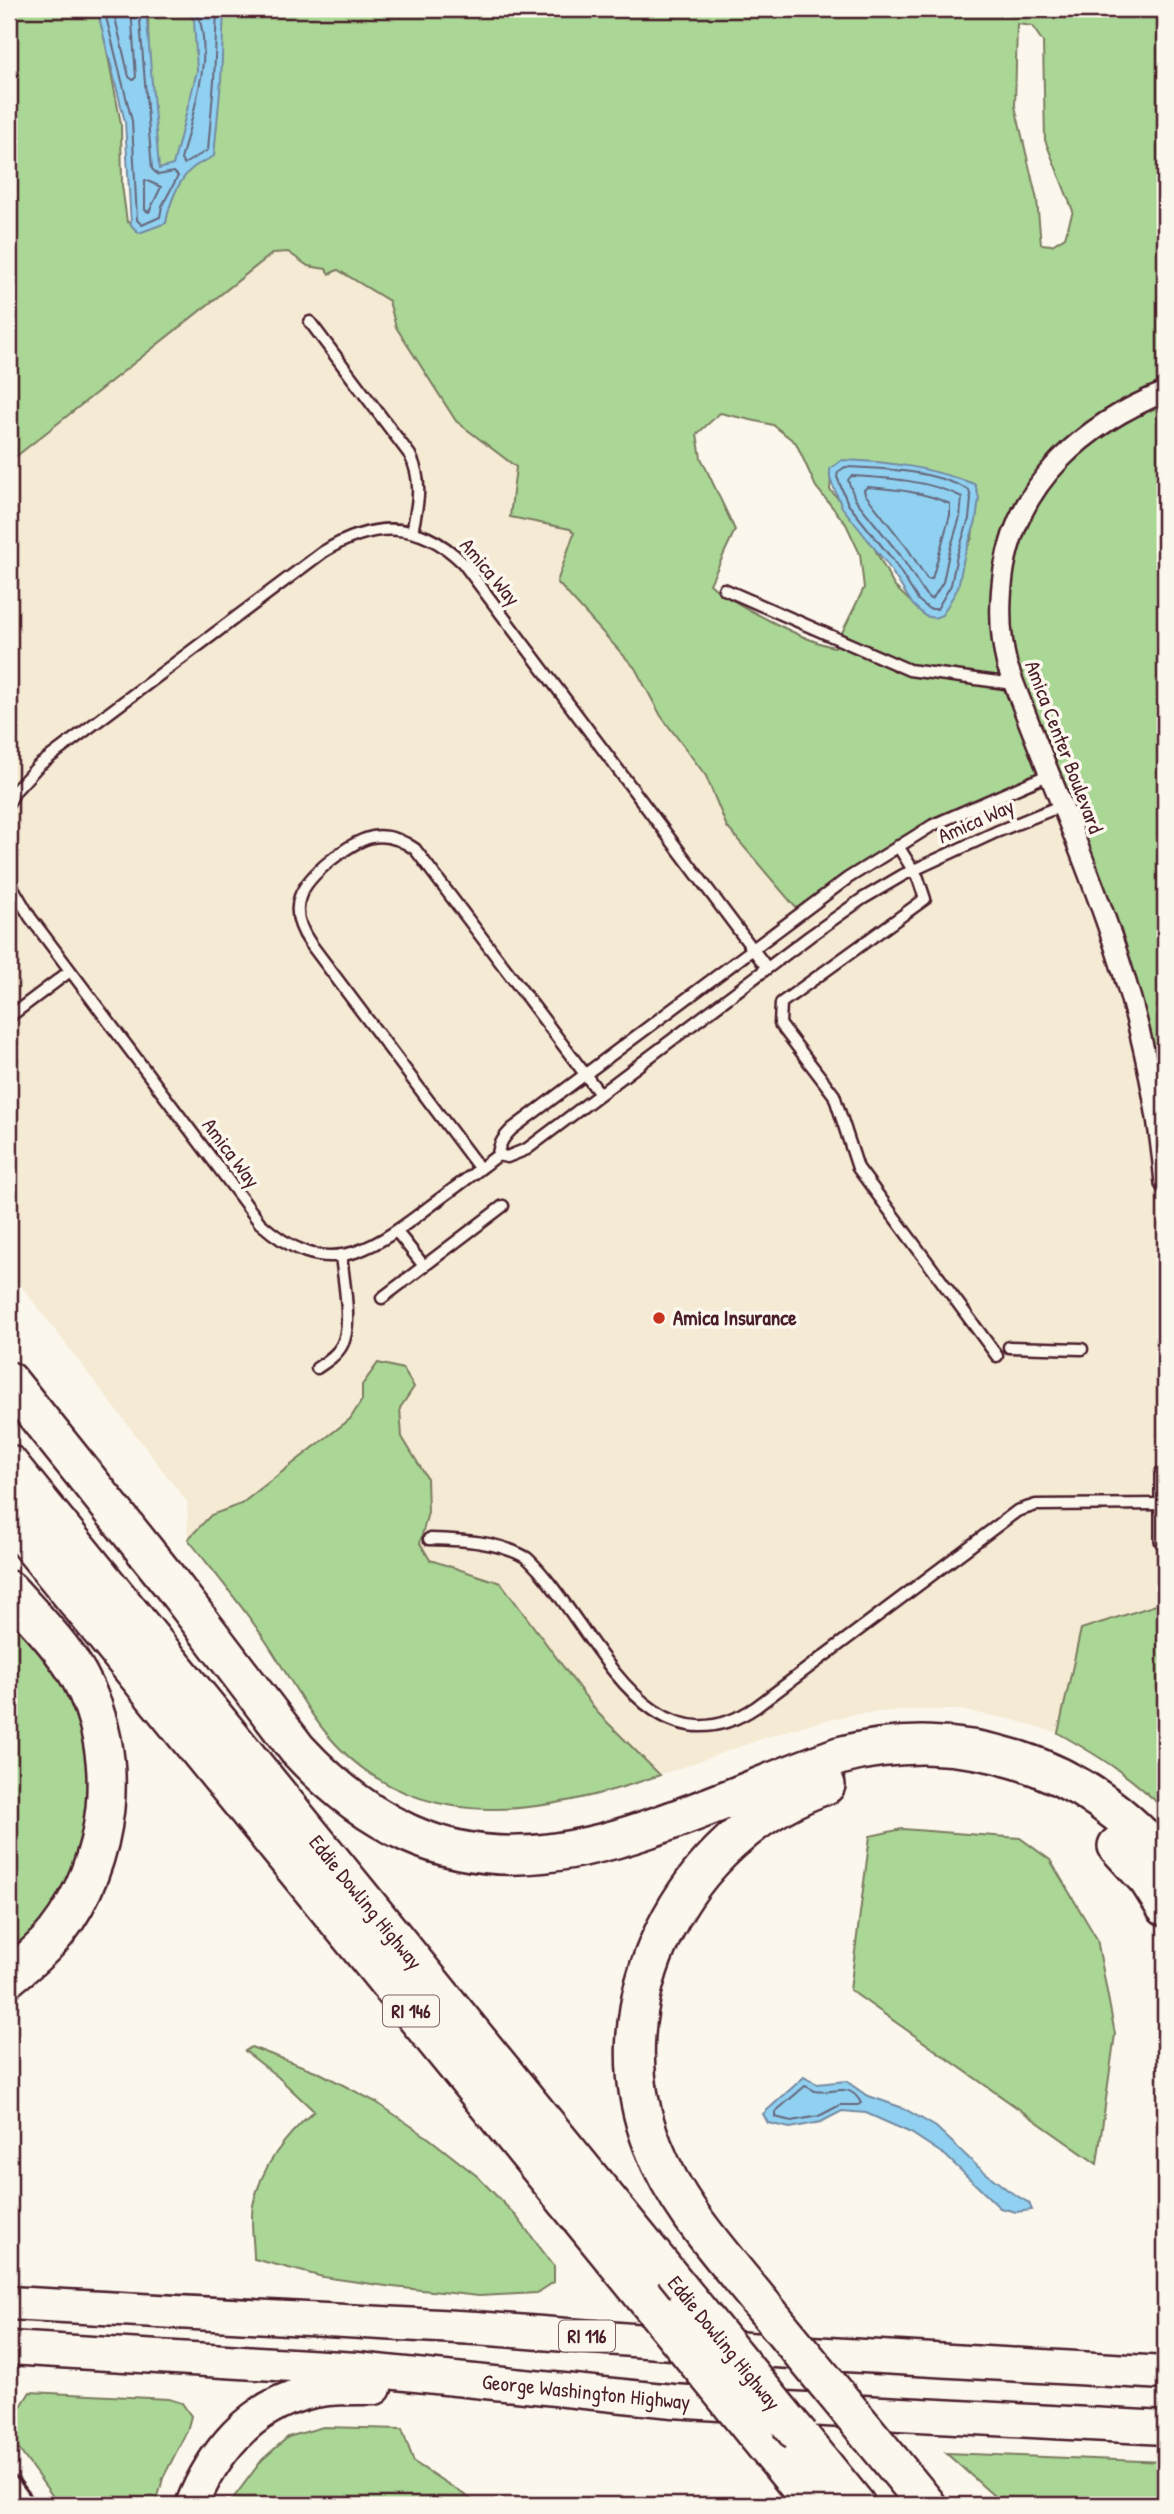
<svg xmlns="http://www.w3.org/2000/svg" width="1174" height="2514" font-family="'Patrick Hand',sans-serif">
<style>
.built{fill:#f5ead4}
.green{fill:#aad796;stroke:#7a7b60;stroke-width:2;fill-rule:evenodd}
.water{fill:#90d1f1;stroke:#748aa2;stroke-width:2}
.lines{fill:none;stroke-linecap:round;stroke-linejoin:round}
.shore{stroke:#66667a;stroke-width:2}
.service-casing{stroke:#4a1f2b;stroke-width:15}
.minor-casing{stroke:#4a1f2b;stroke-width:24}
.tertiary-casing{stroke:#4a1f2b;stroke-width:30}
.primary-casing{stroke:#4a1f2b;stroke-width:37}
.motorway-casing{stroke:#4a1f2b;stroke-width:42}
.service{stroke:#fbf7ec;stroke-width:10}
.minor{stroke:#fbf7ec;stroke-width:19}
.tertiary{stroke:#fbf7ec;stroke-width:24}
.primary{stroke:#fbf7ec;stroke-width:32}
.motorway{stroke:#fbf7ec;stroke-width:37}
.motorway-bridge-casing{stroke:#4a1f2b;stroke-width:42;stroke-linecap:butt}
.motorway-bridge{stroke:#fbf7ec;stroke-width:37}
.poi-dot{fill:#c8321e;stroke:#fbf7ec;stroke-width:2.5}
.labels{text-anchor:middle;stroke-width:7;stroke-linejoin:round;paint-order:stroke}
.shield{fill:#fbf7ec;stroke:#7f6065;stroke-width:2}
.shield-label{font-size:19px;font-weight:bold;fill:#4a1f2b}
.street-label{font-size:21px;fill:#4a1f2b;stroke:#fbf7ec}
.poi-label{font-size:21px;font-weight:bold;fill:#4a1f2b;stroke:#fbf7ec;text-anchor:start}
</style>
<rect width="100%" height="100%" fill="#fbf7ec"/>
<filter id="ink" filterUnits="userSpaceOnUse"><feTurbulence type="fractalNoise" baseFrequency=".0143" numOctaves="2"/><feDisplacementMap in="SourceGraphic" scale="14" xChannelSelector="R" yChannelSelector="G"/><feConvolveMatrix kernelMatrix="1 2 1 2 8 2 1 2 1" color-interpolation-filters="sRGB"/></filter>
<g filter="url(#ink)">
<path class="built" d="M288 252 308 266 338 270 389 301 396 327 456 421 516 467 511 516 570 529 574 533 557 582 635 668 661 716 706 776 727 827 850 882 925 833 1047 783 1104 921 1151 1106 1165 1212V1633L1159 1605 1081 1629 1058 1733 1010 1719 960 1710H906L856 1714 809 1724 767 1737 660 1775 597 1712 501 1583 430 1560 420 1543 428 1512 427 1478 402 1437 400 1408 362 1400 350 1419 241 1504 211 1515 188 1539 187 1502 9 1270V462L273 253Z"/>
<path class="green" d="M9 9H99L121 124 122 185 127 222 141 224 150 177 148 9H1165V1212L1151 1106 1104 921 1047 783 925 833 802 915 727 827 706 776 661 716 635 668 557 582 574 533 570 529 510 517 516 467 456 421 396 327 389 301 338 270 329 274 326 269 308 266 288 252 273 253 9 462ZM1017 24 1032 26 1043 42 1045 140 1073 211 1065 237 1052 245 1041 244 1037 200 1015 106ZM720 413 773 425 796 443 816 487 846 524 860 554 864 588 835 647C810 644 728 601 710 584L735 530 701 458 697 434ZM832 468 977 498 972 538 939 605 912 603 894 586 862 524 830 490Z
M378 1363 403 1369 414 1387 400 1408 402 1437 427 1478 428 1512 420 1543 430 1560 501 1583 597 1712 660 1775C551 1813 421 1839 333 1741 306 1711 288 1674 265 1640 242 1605 214 1572 188 1539L211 1515 241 1504 350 1419 362 1400V1385Z
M1159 1604 1165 1633V1811C1135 1778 1097 1755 1058 1733L1081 1629Z
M9 1607 82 1695 113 1823 9 1987Z
M902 1829 1020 1838 1050 1860 1097 1939 1115 2034 1097 2164 850 1990 870 1836Z
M251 2047 318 2072 376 2102 430 2139 477 2176 516 2216 554 2266V2282L537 2293 479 2296 393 2287 323 2277 254 2259C254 2242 250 2221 253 2205 262 2165 285 2137 314 2111L278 2077 245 2051Z
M30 2392 169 2399 182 2403 191 2416 187 2431 163 2478 156 2505H59L18 2448 13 2419Z
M323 2427 402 2429 414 2462 480 2505H231L232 2500 262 2460 288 2437Z
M946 2453 1165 2462V2505H1004Z"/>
<path class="water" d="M97 9H146L159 169 173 165 197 71 194 20 187 9H224L221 81 214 156C208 160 199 163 194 167 178 179 169 205 166 223L139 233 131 225 125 122Z
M842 460C895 462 926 467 975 484L979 498 976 521 964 557 958 588 942 615 934 618 925 616 913 605 887 564 842 507 830 479V469Z
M804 2077 817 2084 846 2081 866 2095 903 2108 936 2127 977 2166 1009 2191 1029 2203 1032 2210 1016 2212 1000 2208 946 2156 911 2133 866 2113 842 2111 821 2122 790 2128 768 2123 763 2114Z"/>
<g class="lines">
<path class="shore" d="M104 9 132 121 137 220 142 225 160 217 162 206 178 176 174 172 158 175 152 169 139 9
M113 9 129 77 133 80 136 77 131 9
M195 9C217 49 191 118 181 160L184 164 208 150 214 81 217 9
M145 180 161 187 149 212 145 210Z
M845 467C887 469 932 470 969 490L971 499 969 519 957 555 951 585 937 609H929L918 600 893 560 848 504 837 477 838 472Z
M851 476C889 478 927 480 962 497L960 517 949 553 943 582 933 598 930 599 925 594 900 555 855 499 848 480Z
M867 487C895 489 925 492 950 504V515L932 579H927L908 549 865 494 864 490Z
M805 2086C809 2087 812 2090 815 2091 833 2095 849 2080 861 2103L858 2105H840L819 2116 791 2121 775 2117V2112Z"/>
<defs>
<path id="service" d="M310 322 410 455C423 481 418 504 412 532
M724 589 909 670 1013 684
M9 803 15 791 38 766 323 552C373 521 420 520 463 563L767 968
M898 846 918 878 925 899 781 1003 780 1024 834 1095 858 1168 997 1356
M9 881 30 917 260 1223C324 1280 366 1255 425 1210 449 1192 474 1174 498 1155 499 1143 504 1137 512 1129L848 878 933 825 1050 774
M9 1017 70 971
M498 1155 507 1157 527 1149 810 936 862 899 903 875 996 832 1063 805
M480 1169 310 943C285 907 301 884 331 860 360 838 381 825 415 849L600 1094
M397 1232 424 1266
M382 1298 503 1206
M1009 1347 1082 1349
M317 1368C326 1362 337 1355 342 1345 353 1325 343 1278 341 1255
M429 1539C462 1540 498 1541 527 1558 591 1617 644 1782 756 1707L1017 1511 1036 1505 1165 1504"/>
<path id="minor" d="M1165 392C1085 424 1019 481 1004 569 999 602 999 633 1007 665 1038 750 1075 833 1105 918 1136 1004 1157 1093 1165 1183
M1165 1475V1540"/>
<path id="tertiary" d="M9 2489 21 2505"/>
<g id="primary">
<path d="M9 2303 476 2328 775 2351 1165 2373"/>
<path id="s1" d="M9 2348 357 2369 673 2401 750 2406 1165 2428"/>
<path d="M192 2505C212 2454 250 2407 306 2393 328 2387 352 2388 375 2388"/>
</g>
<g id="motorway">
<path d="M9 1381 170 1582 297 1749C474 1941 638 1828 839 1756 959 1724 1087 1763 1165 1862"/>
<path id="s2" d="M9 1464 689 2300"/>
<path d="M9 1518 643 2295"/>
<path d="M9 1590C33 1617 61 1644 79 1676 124 1756 111 1863 56 1933 42 1950 25 1964 9 1977"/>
<path d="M1117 1846 1148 1880 1165 1907"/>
<path d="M764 2307C723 2256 677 2208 653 2146 596 2002 683 1835 826 1785"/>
<path d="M755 2433 814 2505"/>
<path d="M800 2436 856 2505"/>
<path d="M891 2461 927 2505"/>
</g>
</defs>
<use href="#service" class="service-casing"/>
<use href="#minor" class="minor-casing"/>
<use href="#tertiary" class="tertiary-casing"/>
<use href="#primary" class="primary-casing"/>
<use href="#motorway" class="motorway-casing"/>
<use href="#service" class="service"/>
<use href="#minor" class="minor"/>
<use href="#tertiary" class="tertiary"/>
<use href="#primary" class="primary"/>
<use href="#motorway" class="motorway"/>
<defs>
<path id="motorway-bridge" d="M643 2295 755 2433
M689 2300 800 2436
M764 2307 891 2461"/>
</defs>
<use href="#motorway-bridge" class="motorway-bridge-casing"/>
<use href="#motorway-bridge" class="motorway-bridge"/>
</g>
</g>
<circle class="poi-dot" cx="659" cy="1318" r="7"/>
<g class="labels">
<g class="shield">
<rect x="383" y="1995.5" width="56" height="31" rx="5"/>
<rect x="559" y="2320.5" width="56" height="31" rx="5"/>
</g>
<g class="shield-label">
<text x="411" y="2018">RI 146</text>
<text x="587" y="2343">RI 116</text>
</g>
<g class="street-label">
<text transform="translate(490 572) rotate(50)" y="7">Amica Way</text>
<text transform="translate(1064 747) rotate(69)" y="7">Amica Center Boulevard</text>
<text transform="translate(976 821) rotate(-24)" y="7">Amica Way</text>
<text transform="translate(231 1153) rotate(53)" y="7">Amica Way</text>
<text dy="7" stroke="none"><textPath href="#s2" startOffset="565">Eddie Dowling Highway</textPath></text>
<text transform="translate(724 2343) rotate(51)" y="7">Eddie Dowling Highway</text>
<text dy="7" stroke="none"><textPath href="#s1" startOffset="579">George Washington Highway</textPath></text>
</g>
<g class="poi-label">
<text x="673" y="1325">Amica Insurance</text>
</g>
</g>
<rect width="1174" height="2514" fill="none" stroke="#fbf7ec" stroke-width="35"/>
<rect x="18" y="18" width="1139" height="2479" fill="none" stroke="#4a1f2b" stroke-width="2.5" filter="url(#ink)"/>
</svg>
